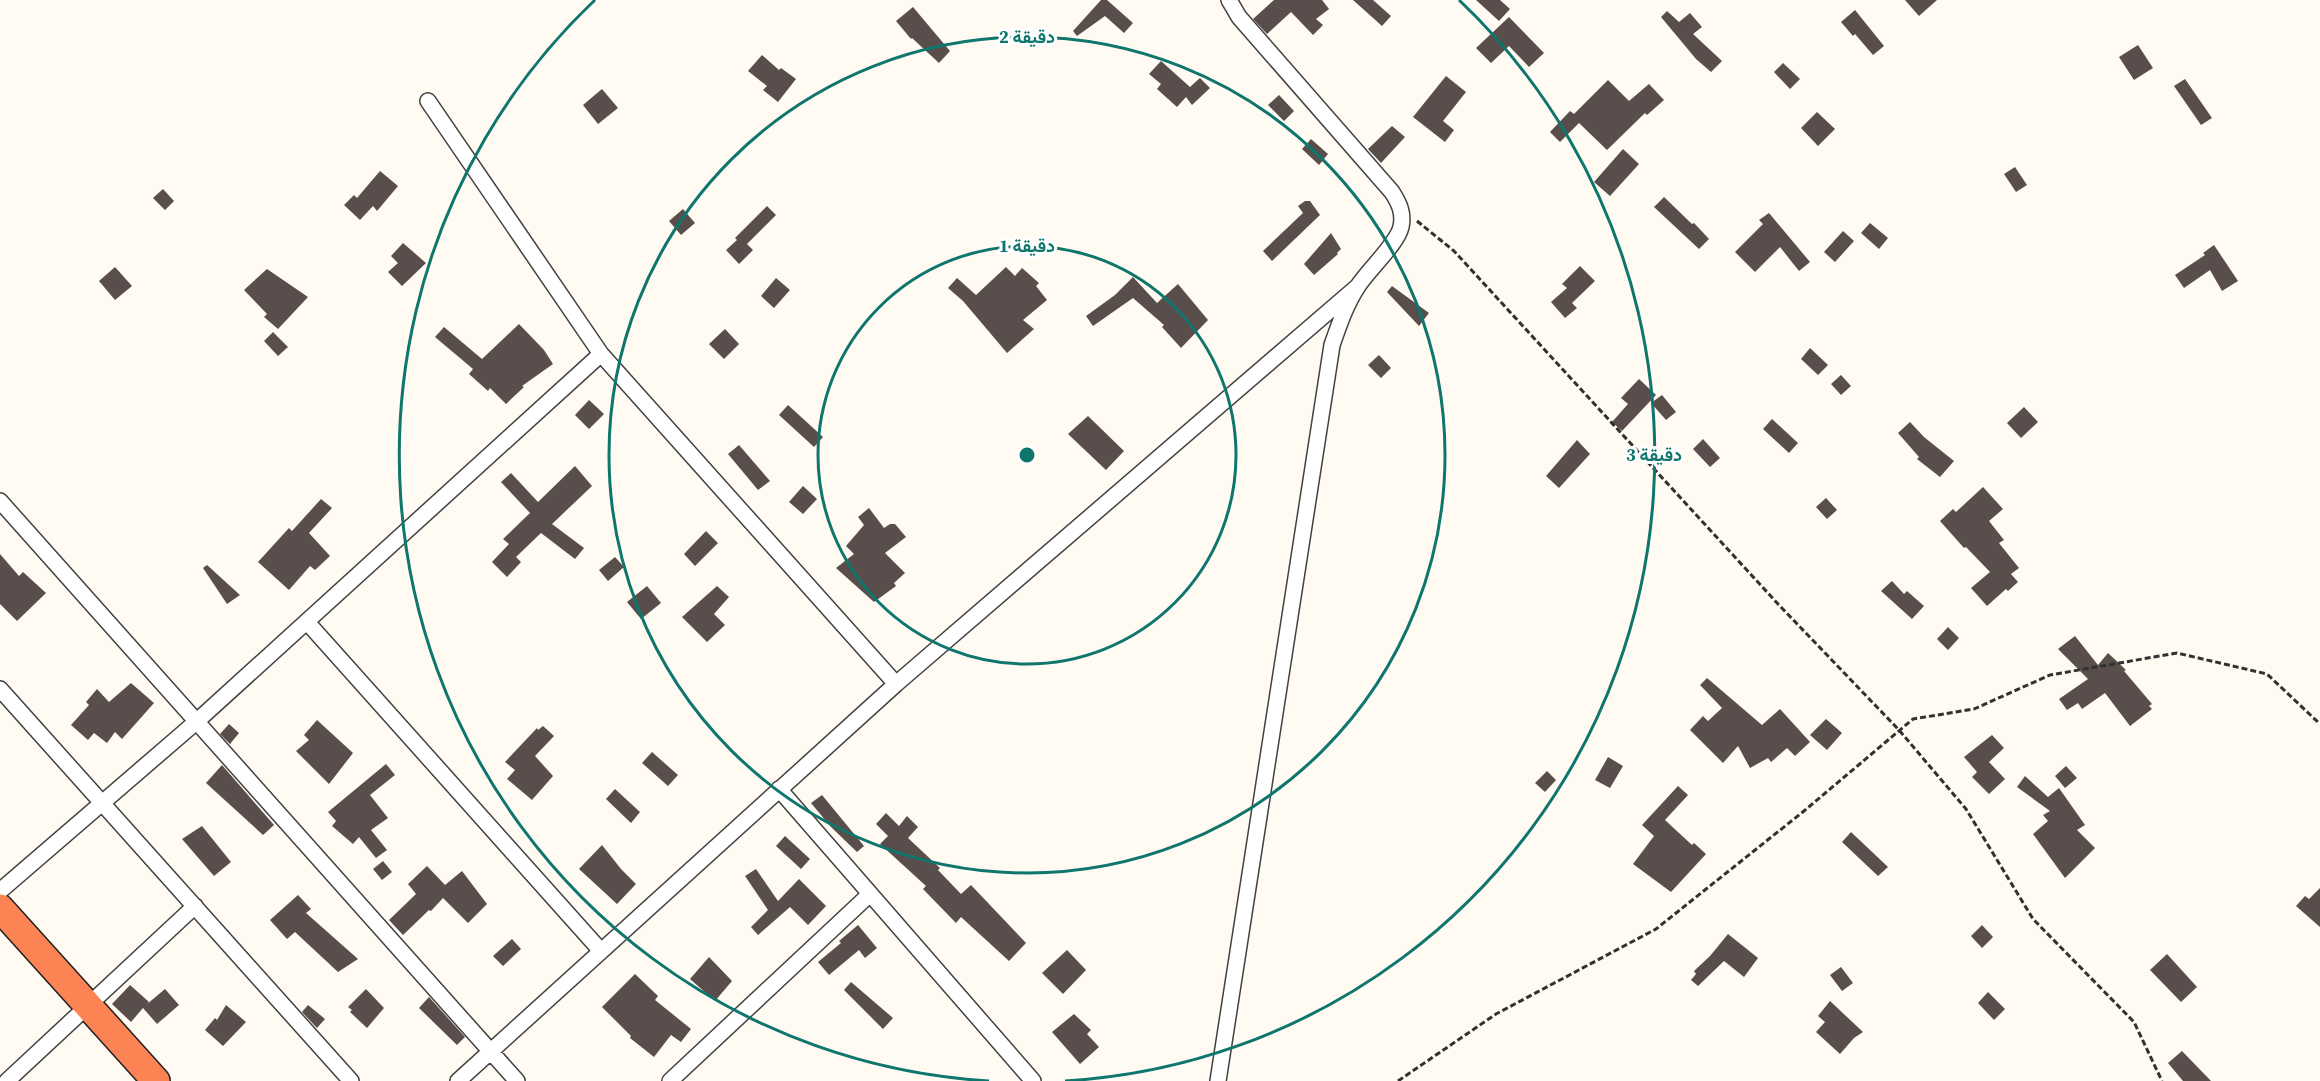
<svg xmlns="http://www.w3.org/2000/svg" width="2320" height="1081" font-family="'Source Serif 4',Vazirmatn,serif">
<style>
.building{fill:#594e4b}
.lines{fill:none;stroke-linecap:round;stroke-linejoin:round}
.street-casing{stroke:#424242;stroke-width:18}
.highway-casing{stroke:#202020;stroke-width:30}
.path{stroke:#313131;stroke-width:3;stroke-dasharray:6 3;stroke-linecap:butt}
.street{stroke:#fff;stroke-width:15}
.highway{stroke:#fc8353;stroke-width:27}
.ring{fill:none;stroke:#0f766e;stroke-width:3}
.centre{fill:#0f766e;stroke:#fff;stroke-width:3}
.ring-label{font-size:18px;text-anchor:middle;font-weight:bold;fill:#0f766e;stroke:#fff;stroke-width:6;stroke-linejoin:round;paint-order:stroke}
</style>
<rect width="100%" height="100%" fill="#fffaf2"/>
<path class="building" d="M1101 0H1107L1133 23 1124 33 1105 16 1077 36 1073 31Z
M1274 0H1322L1329 9 1316 19 1323 25 1313 35 1291 12 1267 34 1253 19Z
M1353 0H1373L1391 16 1382 26Z
M1476 0H1500L1510 9 1499 21Z
M1905 0H1937L1919 16Z
M913 7 950 51 939 63 912 38 911 39 896 21Z
M1855 10 1884 46 1873 55 1855 34 1853 36 1841 22Z
M1667 11 1679 22 1690 13 1702 27 1693 34 1722 61 1711 72 1696 59 1661 17Z
M1509 17 1544 53 1529 67 1509 46 1491 63 1476 48Z
M2138 45 2153 68 2134 80 2119 57Z
M762 55 779 70 781 68 796 79 778 102 763 90 767 86 748 71Z
M1161 61 1190 87 1200 78 1210 88 1192 105 1186 97 1177 107 1157 89 1161 84 1149 74Z
M1783 63 1800 79 1790 89 1774 72Z
M1446 76 1466 92 1443 121 1454 130 1445 142 1413 117Z
M2185 79 2212 118 2201 125 2174 86Z
M1608 80 1629 101 1649 84 1664 100 1647 115 1645 113 1607 150 1579 123 1560 142 1550 132 1570 111 1574 114Z
M602 89 618 108 598 124 583 105Z
M1279 95 1294 111 1284 121 1268 105Z
M1817 112 1835 129 1818 146 1801 128Z
M1392 126 1405 137 1381 163 1368 149Z
M1311 139 1328 154 1319 165 1302 149Z
M1623 149 1639 164 1610 196 1594 182Z
M2015 167 2027 185 2016 192 2004 174Z
M380 171 398 186 377 211 373 206 360 220 344 205 354 195 357 198Z
M163 189 174 201 165 210 153 198Z
M1664 197 1692 224 1694 223 1709 239 1699 249 1654 207Z
M1305 201H1310L1320 215 1272 261 1263 251 1303 213 1298 206Z
M767 206 776 215 747 244 753 250 739 264 726 250 737 240 735 238Z
M683 209 695 223 681 235 669 221Z
M1769 213 1810 262 1799 271 1780 247 1755 272 1735 252 1763 224 1759 220Z
M1870 223 1888 238 1879 249 1861 233Z
M1843 231 1854 241 1835 262 1824 252Z
M1331 233 1341 249 1337 253 1338 254 1314 275 1304 264Z
M403 243 426 263 402 286 388 272 398 263 391 256Z
M2214 245 2238 281 2222 291 2210 270 2184 288 2175 275 2205 255 2203 253Z
M1580 266 1595 281 1572 303 1577 308 1565 318 1551 302 1567 288 1562 284Z
M115 267 132 286 115 300 99 281Z
M1006 267 1015 276 1022 268 1039 283 1036 286 1047 300 1023 320 1034 329 1007 353 963 301 948 288 957 278 976 295Z
M267 269 308 297 278 329 264 317 267 314 244 290Z
M1133 277 1157 303 1178 284 1208 320 1181 348 1162 327 1164 325 1133 298 1093 326 1086 316 1115 295Z
M776 278 790 290 774 308 761 296Z
M1392 286 1429 313 1419 326 1387 292Z
M519 324 544 350 553 364 522 386 524 387 506 404 490 388 488 391 469 374 473 369 435 337 444 327 482 359Z
M725 329 739 344 724 359 709 344Z
M273 332 288 347 278 356 264 341Z
M1810 348 1828 365 1818 375 1801 359Z
M1379 355 1391 368 1381 378 1368 365Z
M1841 375 1851 386 1841 395 1831 384Z
M1639 379 1656 395 1622 431 1612 422 1628 404 1621 398Z
M1662 395 1676 412 1666 420 1651 403Z
M589 400 604 414 589 429 575 415Z
M788 405 823 437 814 447 779 415Z
M2024 407 2038 422 2021 438 2007 423Z
M1088 416 1124 451 1106 470 1068 434Z
M1772 419 1798 443 1789 453 1763 429Z
M1910 422 1924 437 1954 461 1940 477 1917 459 1919 457 1898 433Z
M1703 439 1720 458 1710 467 1693 449Z
M1577 440 1590 454 1559 488 1546 476Z
M739 445 770 481 758 490 728 454Z
M575 466 592 486 552 524 584 548 575 559 541 533 516 557 521 562 507 577 492 562 509 544 503 539 530 513 501 482 511 473 538 502Z
M803 486 817 499 803 514 789 502Z
M1983 487 2003 509 1989 521 2004 540 1999 543 2019 568 2011 574 2018 582 2008 591 2006 589 1987 606 1971 588 1990 572 1966 547 1964 548 1940 521 1953 509 1956 512Z
M1826 498 1837 510 1827 519 1816 507Z
M321 499 332 508 309 533 330 556 315 570 310 566 289 590 258 562 289 528 292 531Z
M869 508 884 528 890 524H895L906 537 885 553 905 573 894 583 896 586 874 602 836 568 854 554 846 546 864 525 858 517Z
M706 531 718 543 695 566 684 554Z
M0 554 19 576 23 572 46 593 17 621 0 604Z
M615 557 624 567 608 581 599 570Z
M207 565 240 595 227 604 203 568Z
M1892 581 1904 594 1907 591 1924 606 1912 619 1881 591Z
M647 586 661 603 641 619 627 602Z
M717 586 729 597 714 614 725 625 707 642 682 617Z
M1948 627 1959 638 1948 650 1937 639Z
M2075 636 2098 665 2108 653 2126 670 2124 671 2152 704 2149 706 2152 709 2130 726 2105 693 2082 709 2078 703 2067 710 2059 699 2088 679 2058 649Z
M1707 678 1762 725 1780 709 1810 742 1795 756 1787 748 1771 762 1768 758 1750 768 1738 746 1723 763 1690 730 1703 716 1708 721 1722 708 1700 685Z
M131 683 154 703 122 739 115 732 107 743 94 733 88 740 71 725 89 705 86 702 97 689 109 702Z
M1826 719 1842 733 1827 750 1810 735Z
M317 720 353 753 329 784 296 751 309 740 304 735Z
M229 724 239 733 230 744 220 734Z
M543 726 554 736 535 756 553 776 532 800 507 779 515 770 505 762 537 728 538 730Z
M1992 735 2004 748 1989 762 2005 779 1989 794 1972 777 1977 772 1964 757Z
M652 752 678 775 668 786 642 763Z
M1608 757 1623 766 1610 788 1595 780Z
M386 764 395 775 370 795 388 818 371 830 387 850 376 858 359 837 353 844 332 826 336 821 328 812Z
M222 765 274 825 263 835 206 783Z
M2066 766 2077 778 2065 788 2055 776Z
M1547 771 1556 780 1545 792 1535 783Z
M2025 776 2048 797 2059 788 2085 825 2077 830 2095 848 2065 878 2033 834 2048 821 2043 815 2050 811 2017 787Z
M1678 786 1688 795 1665 820 1692 845 1694 843 1706 854 1671 892 1633 864 1654 836 1642 825Z
M615 789 640 812 631 823 606 799Z
M822 795 864 846 857 852 831 827 811 803Z
M886 813 899 826 907 816 918 827 908 838 940 868 938 870 961 894 971 885 1026 943 1009 961 961 917 956 923 923 889 926 886 880 844 888 836 876 824Z
M202 826 231 862 214 876 182 839Z
M1851 832 1888 867 1878 876 1842 842Z
M785 836 810 859 801 869 776 846Z
M602 845 621 869 636 884 617 904 579 869Z
M383 861 392 872 382 880 373 869Z
M427 866 445 885 462 871 487 904 468 923 443 898 431 911 429 910 403 935 389 920 416 894 408 884Z
M756 869 778 901 799 879 826 906 808 925 790 907 758 935 751 927 768 910 745 876Z
M2320 888V927L2296 906 2305 896 2309 899Z
M298 895 311 909 306 913 358 959 338 972 295 932 287 939 270 920Z
M858 925 877 948 865 958 859 950 829 975 818 962 841 943 839 941Z
M1982 925 1993 937 1982 948 1971 936Z
M1728 934 1758 958 1744 977 1724 961 1698 986 1691 980 1696 974 1694 971 1710 956Z
M512 939 521 949 503 966 493 956Z
M1067 950 1086 970 1063 994 1042 973Z
M2167 954 2197 987 2181 1002 2150 970Z
M709 957 732 981 715 1001 690 979Z
M1841 967 1853 983 1842 991 1830 975Z
M635 974 658 996 655 1000 691 1029 681 1042 671 1035 654 1057 630 1038 631 1036 602 1007Z
M851 982 893 1018 883 1029 844 990Z
M130 985 149 1002 146 1005 165 989 179 1005 157 1024 143 1008 131 1022 112 1004Z
M366 989 384 1008 367 1028 350 1012 352 1010 348 1007Z
M1988 992 2005 1009 1994 1020 1978 1003Z
M429 997 465 1037 457 1045 419 1008Z
M1830 1001 1863 1032 1854 1038 1840 1054 1816 1032 1825 1022 1818 1016Z
M226 1005 246 1022 223 1046 205 1030 215 1018 217 1020Z
M308 1005 325 1019 317 1028 302 1012Z
M1074 1014 1091 1030 1087 1034 1099 1047 1080 1064 1052 1032Z
M2182 1051 2211 1081H2183L2168 1063Z"/>
<g class="lines">
<defs>
<path id="street" d="M428 101 601 354 896 684
M0 501 517 1081
M307 622 601 951
M0 689 351 1081
M779 789 1033 1081
M0 891 196 722 601 354
M7 1081 195 906
M458 1081 896 684 1357 287
M670 1081 870 894
M1218 1081 1332 345C1339 325 1346 304 1358 286 1369 269 1397 244 1401 227 1404 213 1399 203 1392 192L1239 17 1229 0"/>
<path id="highway" d="M0 908 156 1081"/>
</defs>
<use href="#street" class="street-casing"/>
<use href="#highway" class="highway-casing"/>
<path class="path" d="M1417 221 1454 251 1778 604 1899 730 1966 809 2033 919 2134 1022 2162 1081
M1398 1081 1496 1014 1656 929 1804 811 1913 719 1974 709 2050 675 2177 653 2267 674 2320 724"/>
<use href="#street" class="street"/>
<use href="#highway" class="highway"/>
</g>
<g class="ring">
<circle cx="1027" cy="455" r="209"/>
<circle cx="1027" cy="455" r="418"/>
<path d="M989 1081A627 627 0 0 1 595 0M1459 0A627 627 0 0 1 1065 1081"/>
</g>
<circle cx="1027" cy="455" r="9" class="centre"/>
<g class="ring-label">
<text x="1027" y="43">2 دقيقة</text>
<text x="1027" y="252">1 دقيقة</text>
<text x="1654" y="461">3 دقيقة</text>
</g>
</svg>
